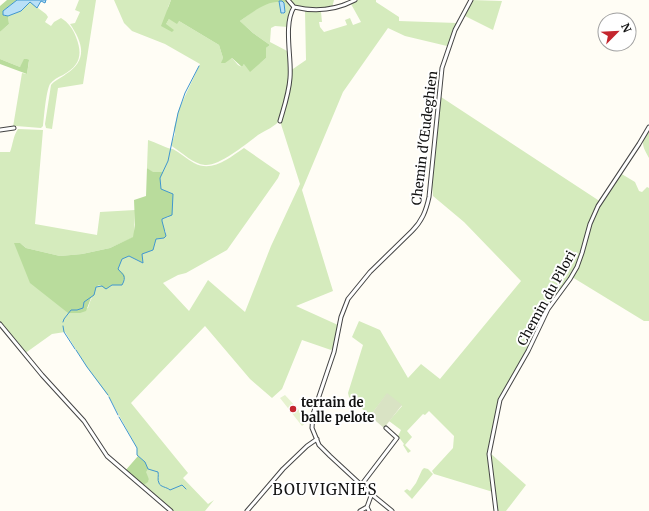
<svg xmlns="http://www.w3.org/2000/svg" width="649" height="511" font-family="Merriweather,serif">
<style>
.green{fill:#d5ebbd}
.forest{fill:#b9dc9c}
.cemetery{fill:#d9e3c4}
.pitch{fill:#e6f2cf}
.water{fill:#b9e0f7;stroke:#3f96cf}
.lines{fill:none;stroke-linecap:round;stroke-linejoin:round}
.stream{stroke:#3f96cf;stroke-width:1}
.street-casing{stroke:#444;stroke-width:5}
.street{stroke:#fff;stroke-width:3}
.poi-dot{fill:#c4262e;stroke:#fff;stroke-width:1.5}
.labels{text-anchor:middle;stroke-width:4;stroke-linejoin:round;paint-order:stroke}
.street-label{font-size:13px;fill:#111;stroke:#fff}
.poi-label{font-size:13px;font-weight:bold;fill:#111;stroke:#fff;text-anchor:start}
.quarter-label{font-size:15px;letter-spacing:1px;fill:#111;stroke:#fff}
</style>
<rect width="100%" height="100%" fill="#fffdf5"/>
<path class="green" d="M79 0H96L83 84 58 88 52 129 46 128 45 124 51 85C55 80 61 78 66 74 88 60 83 43 70 24L75 23 80 12 75 10Z
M114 0H171L168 7 166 24 169 19 179 21 219 45 223 58 222 63 232 58 238 65 242 67 244 64 260 63 266 58V48L270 45 253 33 240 21 255 10 263 3 277 0 279 1 282 14 285 12 284 3 287 1 291 6 288 27 275 26 271 28 270 42 289 52C290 74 289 98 280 119 277 126 264 131 258 135 246 144 220 166 205 165 193 164 183 153 173 147L171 145 175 134 174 128 179 109 200 64 165 44 132 31 124 23Z
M289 0H334L332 8C317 8 301 12 289 0Z
M358 0H376V2L399 17V21L457 23 447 46 405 36 388 28 343 92 302 190 333 291 296 306 338 325 333 348 331 350 302 340 282 389 272 398 250 379 205 326 131 403 188 473 183 478 208 504 214 500 205 511H171L142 485H144L148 481 149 479 145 472C148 463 143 460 137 455V448L109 397 87 367 65 332 52 334 24 354 0 324V152H10C13 144 13 136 18 129L43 130 35 224 97 235 100 212 135 210 134 237 110 248 82 254 60 256 26 248 20 243 68 313 88 308C90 300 94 294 96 287L102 286 103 287 108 288 112 285 115 284 121 272 118 269 122 259 129 256 143 263 142 254 153 250 156 239 164 238 166 232C163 228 161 224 162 219L169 217 171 193 166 192 161 189 160 178 147 168 148 140C155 142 168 149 173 149 180 153 187 159 194 163 212 173 229 158 244 148L280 173 278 178 227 250 186 273 178 275 163 283 189 311 208 280 245 312 271 246 300 184 280 121 289 88 290 71 306 60 305 11 321 12 322 22H319L320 27 324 32 347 25 345 20 350 18 353 25 361 22 351 4Z
M471 0 502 1 493 30 463 15Z
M30 2 46 14 48 17 45 22 51 26 54 22 61 18C68 22 73 29 76 37 83 55 80 65 63 75 58 77 53 80 50 84 46 91 44 117 43 126L41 128 16 126 13 127 22 73 27 74 29 61 20 67 0 59V32L9 24 8 16 21 11Z
M438 95 601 202 593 219 602 201 620 173 635 182 639 191 642 192 647 187 649 188V321H644L572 277 577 267 551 305 501 397 489 454 493 492 434 474 432 471 453 448 454 436 429 411 425 415 423 414 407 431 412 437 405 445 411 451 408 453 403 445 404 444 398 436 401 430 389 421 402 406 387 394 370 416 349 397 348 393 363 345 352 337 359 321 380 330 408 378 421 364 440 379 521 281 464 222 433 196 431 174Z
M649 128V158C641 144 641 142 649 128Z
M489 452 526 485 506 511H497Z
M424 468 428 469 433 474 412 499 404 491 407 489 410 491 416 483 422 470Z"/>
<path class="forest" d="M7 0H17L3 11 4 16H8L9 24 0 32V6Z
M171 0H286L287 1 284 3 283 2C267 0 253 12 240 21L253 33 270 45 266 48V58L250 72 244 64 242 67 232 58 225 63H221L223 58 219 45 179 21 177 24 169 19 166 24 174 30 172 32 161 26Z
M0 59 20 67 24 59H27L29 60 27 74 0 64Z
M147 168 153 172H163L160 178 161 189 173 194 172 215 162 219V221L166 236 164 238 156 239 153 250 142 254 143 263 129 256 122 259 118 269 123 273 125 276 122 285H112L106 289C102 288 101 283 96 287L94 295 91 298 86 311 80 313H68L30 283 14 243H20L26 248 60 256 82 254 110 248 133 237 135 225 134 200 146 196Z
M138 456 145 462 148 469 146 472 149 479 148 482 144 485H142L125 471Z"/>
<path class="cemetery" d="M387 393 402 405 384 428 370 416Z"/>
<path class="pitch" d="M285 395 298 409 309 420 302 426 280 398Z"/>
<path class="water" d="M17 0H46L45 3 41 1 37 8 30 2 21 11 8 16 3 15V11Z
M279 1H282L284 3 285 12 284 13H281Z"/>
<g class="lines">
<path class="stream" d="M63 322 64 319 71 310H77L83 308 84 302 94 295 96 287 102 286 106 289 112 285H122C127 276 123 275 118 269L122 259 129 256 143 263 142 254 153 250 156 239 164 238 166 236 162 221V219L172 215 173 194 161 189 160 178 168 161 178 113 185 93 199 66
M63 326 64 332 75 349
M76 350 87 367 108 395
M109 397 118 415
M119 417 137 448V455L145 462 148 469 158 472C159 475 157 480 159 483 160 487 167 487 170 490L182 485 186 489"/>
<defs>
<path id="street" d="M288 0 294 7
M294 7C315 12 336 10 355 0
M280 121C284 107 289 93 290 78 292 58 283 25 294 7
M0 130 14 128
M0 324 42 375 84 421 107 456 171 511
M362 484 397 438 386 428
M370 493 392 511
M247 511 283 469 307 446 317 439
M360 511 367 507
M369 511 367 507 371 496 370 493 330 456 319 445 312 428 313 414 334 352 341 317 348 299 370 272 412 231C422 221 426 211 429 197L442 68 455 30 471 0
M496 511 489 454 500 400 528 351 548 309 570 279 577 267 582 253 590 224 598 206 639 144 649 127"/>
</defs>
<use href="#street" class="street-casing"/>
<use href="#street" class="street"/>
</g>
<circle class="poi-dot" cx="293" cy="409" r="4"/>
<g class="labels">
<g class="street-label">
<text transform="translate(424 138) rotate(-83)" y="5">Chemin d'Œudeghien</text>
<text transform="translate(546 298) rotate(-61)" y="5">Chemin du Pilori</text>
</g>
<g class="poi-label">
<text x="301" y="407">terrain de<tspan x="301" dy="15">balle pelote</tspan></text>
</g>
<g class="quarter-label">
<text x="325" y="495">BOUVIGNIES</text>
</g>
</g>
<g transform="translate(617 32) rotate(66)"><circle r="19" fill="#ffffff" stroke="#a0a0a0"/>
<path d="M0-3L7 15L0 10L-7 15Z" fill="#c4262e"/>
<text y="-6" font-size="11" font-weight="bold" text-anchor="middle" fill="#111111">N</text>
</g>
</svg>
